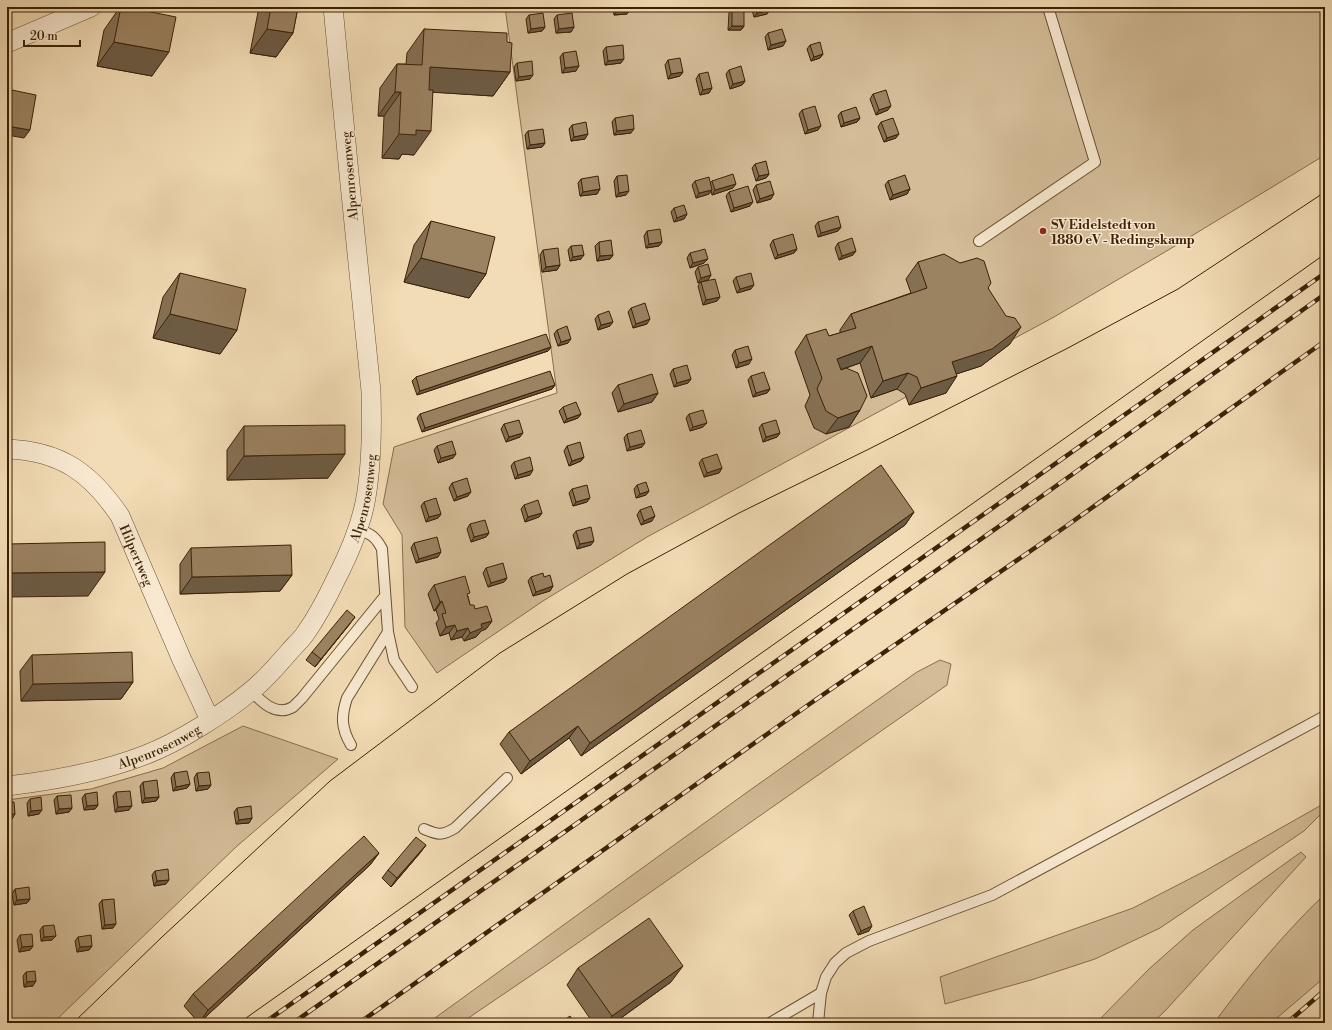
<svg xmlns="http://www.w3.org/2000/svg" width="1332" height="1030" font-family="'Libre Bodoni',serif">
<style>
.green{fill:#d3bc97;stroke:#886e4e}
.lines{fill:none;stroke-linecap:round;stroke-linejoin:round}
.service-casing{stroke:#6a5031;stroke-width:12}
.minor-casing{stroke:#6a5031;stroke-width:20}
.service{stroke:#f7e8cf;stroke-width:10}
.minor{stroke:#f7e8cf;stroke-width:19}
.tram{stroke:#3c2105;stroke-width:1}
.rail-casing{stroke:#3c2105;stroke-width:4.5}
.rail{stroke:#f7e8cf;stroke-width:3;stroke-dasharray:9;stroke-linecap:butt}
.wall{fill:#857053;stroke:#3c2105}
.shaded-wall{fill:#6c5b44;stroke:#3c2105}
.building{fill:#9b8261;stroke:#3c2105}
.poi-dot{fill:#8f2418;stroke:#f7e8cf;stroke-width:1.5}
.labels{text-anchor:middle;stroke-width:3;stroke-linejoin:round;paint-order:stroke}
.street-label{font-size:13px;fill:#3c2105;stroke:#f7e8cf}
.poi-label{font-size:13px;font-weight:bold;fill:#3c2105;stroke:#f7e8cf;text-anchor:start}
</style>
<rect width="100%" height="100%" fill="#f2dcb5"/>
<filter id="stains"><feTurbulence type="fractalNoise" baseFrequency=".005" numOctaves="4"/><feColorMatrix values="0 0 0 0 .2 0 0 0 0 .09 0 0 0 0 .02 0 0 0 .5 -.17"/></filter>
<radialGradient id="worn" r=".72"><stop offset=".6" stop-color="#630" stop-opacity="0"/><stop offset="1" stop-color="#630" stop-opacity=".3"/></radialGradient>
<path class="green" d="M505 7H1325V155L1170 249 1054 317 647 537 543 601 437 673 405 627 402 535 383 504 394 447 557 393Z
M940 660 951 664 947 685 542 968 461 1023H428L746 793 917 672Z
M243 726 338 759 236 847 53 1023H7V800L91 789 163 768Z
M1325 803V810L1304 831 1160 928 1095 959 1031 980 945 1004 940 977 1133 908 1203 872Z
M1301 852 1306 857 1164 1012 1152 1023H1096L1149 969 1193 930Z
M1325 894V977L1271 1023H1214C1248 977 1284 933 1325 894Z"/>
<g class="lines">
<defs>
<path id="service" d="M979 241 1095 162 1048 7
M358 529C371 534 376 537 382 549L388 632 394 660 412 687
M251 691C262 702 276 717 293 707 296 704 299 701 302 698L385 596
M351 745C341 728 341 716 347 698L388 632
M424 829C438 835 442 836 455 828L507 778
M770 1023 821 993
M818 1023 821 993 826 977 835 963 846 953 869 941 992 895 1325 716"/>
<g id="minor">
<path d="M7 43 91 7"/>
<path id="s1" d="M7 449C61 451 91 473 120 516L182 660 210 720"/>
<path id="s2" d="M7 786C51 781 104 771 145 755 179 742 223 714 251 691 265 680 277 666 289 652 294 646 300 641 305 634 317 617 327 598 336 579 350 552 363 521 367 491 372 458 372 425 371 391L350 184 333 7"/>
</g>
</defs>
<use href="#service" class="service-casing"/>
<use href="#minor" class="minor-casing"/>
<use href="#service" class="service"/>
<use href="#minor" class="minor"/>
<path class="tram" d="M73 1023 162 937 330 781 500 653 627 574 739 513 869 449 1066 349 1178 289 1325 192
M239 1023 1325 254"/>
<defs>
<path id="rail" d="M264 1023 1325 273
M293 1023 1042 496 1325 294
M359 1023 811 703 1065 527 1325 341
M1287 1023 1325 990"/>
</defs>
<use href="#rail" class="rail-casing"/>
<use href="#rail" class="rail"/>
</g>
<path class="wall" d="M120 7H126L152 76 97 66 104 30Z
M259 7H298L293 33 276 57 250 53Z
M613 7H630L627 14 614 15Z
M751 7H769L767 14 754 17Z
M732 9 744 26 741 30H728L729 13Z
M529 15 545 27 542 31 528 33 526 19Z
M557 15 574 27 571 32 556 33 554 19Z
M424 29 507 42 510 72 493 96 433 92 414 155 402 154 399 159 382 158 384 116H378L380 88 397 64H406L407 53Z
M768 33 783 46 768 50 765 37Z
M810 45 823 54 820 58 811 61 807 49Z
M606 47 621 63 605 65 603 51Z
M563 53 576 71 562 73 560 57Z
M668 60 683 72 680 76 668 79 665 65Z
M517 63 530 79 516 81 514 67Z
M729 70 745 81 742 85 730 89 726 74Z
M699 74 712 88 709 93 700 95 696 79Z
M873 94 888 110 876 115 870 99Z
M802 110 818 130 805 134 799 114Z
M841 112 860 118 857 122 841 127 838 116Z
M615 118 631 133 614 135 612 122Z
M881 122 896 138 884 142 878 127Z
M572 125 585 139 571 141 569 129Z
M528 131 545 143 542 147 527 149 525 135Z
M755 164 769 174 766 178 756 181 752 168Z
M617 176 626 195 616 197 614 181Z
M581 179 600 189 597 194 580 196 578 183Z
M695 181 710 183 712 181 733 188 712 195 711 191 709 194 696 198 692 185Z
M888 181 910 189 907 194 890 200 885 185Z
M756 185 771 199 757 203 753 190Z
M729 192 750 206 731 212 726 196Z
M674 208 687 214 684 219 674 222 671 212Z
M431 221 486 274 469 298 404 282 414 245Z
M818 222 841 227 838 231 818 237 815 226Z
M647 231 662 242 659 246 646 248 644 236Z
M773 240 797 249 794 253 775 259 770 245Z
M599 242 613 255 610 259 597 261 595 246Z
M838 243 853 255 839 260 835 248Z
M571 246 581 259 570 261 568 250Z
M543 250 560 265 557 270 542 272 540 255Z
M690 253 704 263 690 268 687 258Z
M918 262 988 288 1010 344 981 366 956 374 946 393 909 405 905 394 897 389 871 398 860 363 846 368 860 410 849 427 826 434 814 428 805 406 810 395 795 352 806 335 829 336 840 333V330L851 314 911 293 906 279Z
M698 267 711 275 708 280 698 283 695 272Z
M180 273 237 330 220 354 153 338 163 297Z
M736 277 751 289 737 293 733 281Z
M701 282 720 297 717 301 703 305 698 286Z
M631 308 647 324 633 328 628 312Z
M598 315 610 326 598 330 595 319Z
M557 330 568 343 558 346 554 334Z
M551 347 548 351 417 395 412 381 416 377Z
M735 350 749 364 736 368 732 355Z
M673 369 691 379 688 383 674 387 670 374Z
M751 376 770 389 767 393 753 397 748 380Z
M555 385 552 389 422 432 417 418 420 414Z
M618 385 658 393 652 402 618 412 612 393Z
M563 407 581 414 578 418 564 423 559 411Z
M689 414 703 427 690 431 686 418Z
M504 424 520 437 506 442 501 429Z
M762 424 780 433 777 437 763 442 759 428Z
M244 426 328 478 227 480V450Z
M627 434 642 447 627 451 624 438Z
M437 446 453 458 438 463 434 450Z
M567 446 584 457 581 461 569 466 564 451Z
M702 459 722 468 719 473 704 477 699 463Z
M514 462 530 475 515 479 511 466Z
M452 483 468 496 454 501 449 488Z
M637 485 649 491 646 495 636 498 634 489Z
M572 489 587 502 573 506 569 493Z
M424 502 441 514 438 518 426 522 421 506Z
M524 505 542 513 539 517 525 522 521 509Z
M640 510 652 521 641 525 637 515Z
M914 512 905 525 581 756 569 738 521 774 500 744 509 732Z
M470 524 489 533 486 537 471 542 467 529Z
M576 531 591 545 577 549 573 535Z
M414 543 438 557 416 563 411 548Z
M191 548 292 575 280 591 180 594V564Z
M486 568 507 578 504 582 488 587 483 573Z
M531 577H544L553 586 550 591 533 596 528 581Z
M434 585 468 596 470 605 475 609 492 621 486 629 481 631 476 637 464 641 462 637 451 640 449 633 440 636 436 623 439 619 436 610 434 611 428 594Z
M349 625 315 667 306 660 312 652Z
M32 655 133 682 121 699 21 701 20 671Z
M174 773 190 784 187 788 173 791 171 778Z
M197 773 211 785 208 789 196 791 194 778Z
M143 782 159 797 156 801 142 803 140 786Z
M116 792 129 810 115 812 113 796Z
M85 794 98 805 95 809 84 810 82 798Z
M57 796 72 808 69 812 56 814 54 800Z
M30 799 39 814 28 816 27 803Z
M237 808 252 818 249 823 236 824 234 812Z
M426 845 420 853 391 887 382 878 388 870Z
M379 853 370 865 199 1023 184 1006 193 994Z
M155 871 166 884 154 886 152 875Z
M15 889 30 899 27 903 14 905 12 894Z
M102 900 113 928 102 929 99 904Z
M853 911 869 931 858 935 849 915Z
M43 926 52 940 41 941 40 930Z
M20 935 33 946 30 950 19 952 17 940Z
M78 937 92 946 89 950 77 952 75 941Z
M578 968 671 982 614 1023H587L591 1020 567 985Z
M26 972 33 986 24 987 23 976Z"/>
<path class="shaded-wall" d="M630 9 627 14 614 15 617 11Z
M770 10 767 14 754 17 757 13Z
M732 26H744L741 30H728Z
M545 27 542 31 528 33 531 29Z
M574 27 571 32 556 33 559 29Z
M267 29 293 33 276 57 250 53Z
M786 41 783 46 768 50 771 45Z
M114 42 169 52 152 76 97 66Z
M823 54 820 58 811 61 814 57Z
M624 59 621 63 605 65 608 61Z
M579 66 576 71 562 73 565 68Z
M430 67 510 72 493 96 413 91Z
M683 72 680 76 668 79 671 74Z
M533 75 530 79 516 81 519 77Z
M745 81 742 85 730 89 733 84Z
M712 88 709 93 700 95 703 90Z
M395 92H401L384 116H378Z
M891 106 888 110 876 115 879 110Z
M860 118 857 122 841 127 844 123Z
M7 126 30 130 24 138 7 135Z
M821 126 818 130 805 134 808 130Z
M634 129 631 133 614 135 617 131Z
M416 130 431 131 414 155 402 154 399 159 382 158 399 134Z
M588 134 585 139 571 141 574 137Z
M899 134 896 138 884 142 887 138Z
M545 143 542 147 527 149 530 145Z
M769 174 766 178 756 181 759 176Z
M736 184 733 188 712 195 715 190Z
M600 189 597 194 580 196 583 192Z
M910 189 907 194 890 200 893 195Z
M712 190 709 194 696 198 699 193Z
M629 191 626 195 616 197 619 193Z
M774 194 771 199 757 203 760 199Z
M753 202 750 206 731 212 734 208Z
M687 214 684 219 674 222 677 218Z
M841 227 838 231 818 237 821 233Z
M662 242 659 246 646 248 649 244Z
M797 249 794 253 775 259 778 255Z
M856 251 853 255 839 260 842 256Z
M584 255 581 259 570 261 573 257Z
M613 255 610 259 597 261 600 256Z
M421 258 486 274 469 298 404 282Z
M708 259 704 263 690 268 693 263Z
M560 265 557 270 542 272 546 267Z
M711 275 708 280 698 283 701 278Z
M754 285 751 289 737 293 740 289Z
M720 297 717 301 703 305 706 300Z
M170 314 237 330 220 354 153 338Z
M650 319 647 324 633 328 636 324Z
M613 322 610 326 598 330 601 325Z
M1021 327 1010 344 981 366 941 379 952 362Z
M571 339 568 343 558 346 561 342Z
M872 346 860 363 825 375 837 359Z
M551 347 548 351 417 395 420 391Z
M752 359 749 364 736 368 739 363Z
M908 373 897 389 871 398 883 381Z
M957 376 946 393 909 405 921 388Z
M691 379 688 383 674 387 677 383Z
M555 385 552 389 422 432 425 428Z
M770 389 767 393 753 397 756 393Z
M658 393 652 402 618 412 624 404Z
M860 410 849 427 826 434 838 418Z
M581 414 578 418 564 423 567 419Z
M707 423 703 427 690 431 693 427Z
M523 433 520 437 506 442 509 437Z
M780 433 777 437 763 442 766 437Z
M645 443 642 447 627 451 630 447Z
M345 454 328 478 227 480 244 456Z
M456 454 453 458 438 463 441 458Z
M584 457 581 461 569 466 572 461Z
M722 468 719 473 704 477 707 473Z
M533 470 530 475 515 479 518 475Z
M649 491 646 495 636 498 640 494Z
M471 492 468 496 454 501 457 497Z
M590 498 587 502 573 506 576 502Z
M914 512 905 525 581 756 590 743Z
M542 513 539 517 525 522 528 517Z
M441 514 438 518 426 522 429 517Z
M655 516 652 521 641 525 644 521Z
M489 533 486 537 471 542 474 537Z
M594 541 591 545 577 549 580 544Z
M441 552 438 557 416 563 419 559Z
M105 572 88 596 7 597V573Z
M292 575 280 591 180 594 192 577Z
M507 578 504 582 488 587 491 583Z
M553 586 550 591 533 596 536 592Z
M442 601 436 610 434 611 440 602Z
M355 617 349 625 315 667 321 659Z
M492 621 486 629 481 631 476 637 464 641 470 633 481 624Z
M455 625 449 633 440 636 446 627Z
M468 628 462 637 451 640 457 631Z
M133 682 121 699 21 701 33 684Z
M578 726 569 738 521 774 530 761Z
M190 784 187 788 173 791 176 787Z
M211 785 208 789 196 791 199 786Z
M159 797 156 801 142 803 145 798Z
M98 805 95 809 84 810 87 806Z
M132 806 129 810 115 812 118 807Z
M72 808 69 812 56 814 59 809Z
M42 810 39 814 28 816 31 811Z
M15 814 12 819H7V815Z
M252 818 249 823 236 824 239 820Z
M426 845 420 853 391 887 397 878Z
M379 853 370 865 199 1023 208 1010Z
M169 880 166 884 154 886 157 881Z
M30 899 27 903 14 905 17 900Z
M116 924 113 928 102 929 105 925Z
M872 926 869 931 858 935 861 931Z
M56 936 52 940 41 941 44 937Z
M33 946 30 950 19 952 22 947Z
M92 946 89 950 77 952 80 947Z
M683 966 671 982 614 1023H607L612 1016Z
M36 981 33 986 24 987 27 982Z"/>
<path class="building" d="M121 7H126L176 17 169 52 114 42Z
M271 7H298L293 33 267 29Z
M616 7H630V9L617 11Z
M756 7H769L770 10 757 13Z
M732 9H744V26H732Z
M543 13 545 27 531 29 529 15Z
M572 13 574 27 559 29 557 15Z
M424 29 507 33V42L512 43 510 72 430 67 429 90H433L431 131 416 130V135L399 134 401 92H395L397 64 422 65Z
M782 29 786 41 771 45 768 33Z
M820 42 823 54 814 57 810 45Z
M623 45 624 59 608 61 606 47Z
M576 51 579 66 565 68 563 53Z
M680 58 683 72 671 74 668 60Z
M532 61 533 75 519 77 517 63Z
M741 66 745 81 733 84 729 70Z
M708 72 712 88 703 90 699 74Z
M7 89 36 95 30 130 7 126Z
M886 90 891 106 879 110 873 94Z
M815 106 821 126 808 130 802 110Z
M856 107 860 118 844 123 841 112Z
M633 115 634 129 617 131 615 118Z
M893 118 899 134 887 138 881 122Z
M586 122 588 134 574 137 572 125Z
M543 129 545 143 530 145 528 131Z
M766 161 769 174 759 176 755 164Z
M733 174 736 184 715 190 712 181Z
M627 175 629 191 619 193 617 176Z
M905 175 910 189 893 195 888 181Z
M598 176 600 189 583 192 581 179Z
M709 177 712 190 699 193 695 181Z
M770 181 774 194 760 199 756 185Z
M748 186 753 202 734 208 729 192Z
M684 205 687 214 677 218 674 208Z
M838 216 841 227 821 233 818 222Z
M431 221 495 237 486 274 421 258Z
M660 229 662 242 649 244 647 231Z
M793 234 797 249 778 255 773 240Z
M852 238 856 251 842 256 838 243Z
M611 240 613 255 600 256 599 242Z
M582 245 584 255 573 257 571 246Z
M558 248 560 265 546 267 543 250Z
M705 249 708 259 693 263 690 253Z
M944 254 960 263 977 258 984 261 991 283 988 288 1006 316 1015 318 1021 327 992 349 952 362 957 376 921 388 917 377 908 373 883 381 872 346 837 359 841 370 846 368 858 373 867 396 860 410 838 418 826 411 817 389 822 378 806 335 826 329 829 336 856 328 851 314 927 288 918 262Z
M708 264 711 275 701 278 698 267Z
M180 273 246 289 237 330 170 314Z
M751 273 754 285 740 289 736 277Z
M715 279 720 297 706 300 701 282Z
M645 303 650 319 636 324 631 308Z
M609 311 613 322 601 325 598 315Z
M567 326 571 339 561 342 557 330Z
M546 334 551 347 420 391 416 377Z
M7 336H9L7 346Z
M748 346 752 359 739 363 735 350Z
M687 365 691 379 677 383 673 369Z
M550 371 555 385 425 428 420 414Z
M764 372 770 389 756 393 751 376Z
M652 374 658 393 624 404 618 385Z
M576 402 581 414 567 419 563 407Z
M703 410 707 423 693 427 689 414Z
M519 420 523 433 509 437 504 424Z
M776 420 780 433 766 437 762 424Z
M345 425V454L244 456V426Z
M641 430 645 443 630 447 627 434Z
M452 441 456 454 441 458 437 446Z
M580 442 584 457 572 461 567 446Z
M717 454 722 468 707 473 702 459Z
M530 457 533 470 518 475 514 462Z
M881 465 914 512 590 743 578 726 530 761 509 732Z
M467 478 471 492 457 497 452 483Z
M646 482 649 491 640 494 637 485Z
M587 485 590 498 576 502 572 489Z
M436 498 441 514 429 517 424 502Z
M538 500 542 513 528 517 524 505Z
M651 506 655 516 644 521 640 510Z
M485 520 489 533 474 537 470 524Z
M591 527 594 541 580 544 576 531Z
M437 537 441 552 419 559 414 543Z
M105 542V572L7 573V544Z
M291 545 292 575 192 577 191 548Z
M503 563 507 578 491 583 486 568Z
M543 573 544 577 550 575 553 586 536 592 531 577Z
M465 576 470 593 467 594 470 605H474L475 609 487 606 492 621 481 624 482 628 470 633 468 628 457 631 455 625 446 627 442 614 446 613 442 601 440 602 434 585Z
M347 610 355 617 321 659 312 652Z
M132 652 133 682 33 684 32 655Z
M187 771 190 784 176 787 174 773Z
M209 772 211 785 199 786 197 773Z
M157 780 159 797 145 798 143 782Z
M130 791 132 806 118 807 116 792Z
M97 792 98 805 87 806 85 794Z
M71 795 72 808 59 809 57 796Z
M41 797 42 810 31 811 30 799Z
M7 802H14L15 814 7 815Z
M251 806 252 818 239 820 237 808Z
M364 836 379 853 208 1010 193 994Z
M416 837 426 845 397 878 388 870Z
M168 869 169 880 157 881 155 871Z
M29 887 30 899 17 900 15 889Z
M114 899 116 924 105 925 102 900Z
M864 906 872 926 861 931 853 911Z
M649 918 683 966 612 1016 578 968Z
M54 925 56 936 44 937 43 926Z
M32 934 33 946 22 947 20 935Z
M91 935 92 946 80 947 78 937Z
M35 971 36 981 27 982 26 972Z
M570 1016 575 1023H560Z
M593 1018 597 1023H587Z"/>
<circle class="poi-dot" cx="1043" cy="231" r="4"/>
<g class="labels">
<g class="street-label">
<text transform="translate(349 176) rotate(-95)" y="5">Alpenrosenweg</text>
<text dy="5" stroke="none"><textPath href="#s2" startOffset="494">Alpenrosenweg</textPath></text>
<text dy="5" stroke="none"><textPath href="#s1" startOffset="180">Hilpertweg</textPath></text>
<text dy="5" stroke="none"><textPath href="#s2" startOffset="158">Alpenrosenweg</textPath></text>
</g>
<g class="poi-label">
<text x="1051" y="229">SV Eidelstedt von<tspan x="1051" dy="15">1880 eV - Redingskamp</tspan></text>
</g>
</g>
<rect width="1332" height="1030" fill="none" stroke="#f2dcb5" stroke-width="24"/>
<rect x="8" y="8" width="1316" height="1014" fill="none" stroke="#3c2105" stroke-width="2"/>
<rect x="12" y="12" width="1308" height="1006" fill="none" stroke="#3c2105"/>
<path d="M24 40v6h56v-6" fill="none" stroke="#3c2105" stroke-width="2"/>
<text x="30" y="40" font-size="12" fill="#3c2105" stroke="#f7e8cf" stroke-width="3" paint-order="stroke">20 m</text>
<rect width="100%" height="100%" filter="url(#stains)"/>
<rect width="100%" height="100%" fill="url(#worn)"/>
</svg>
